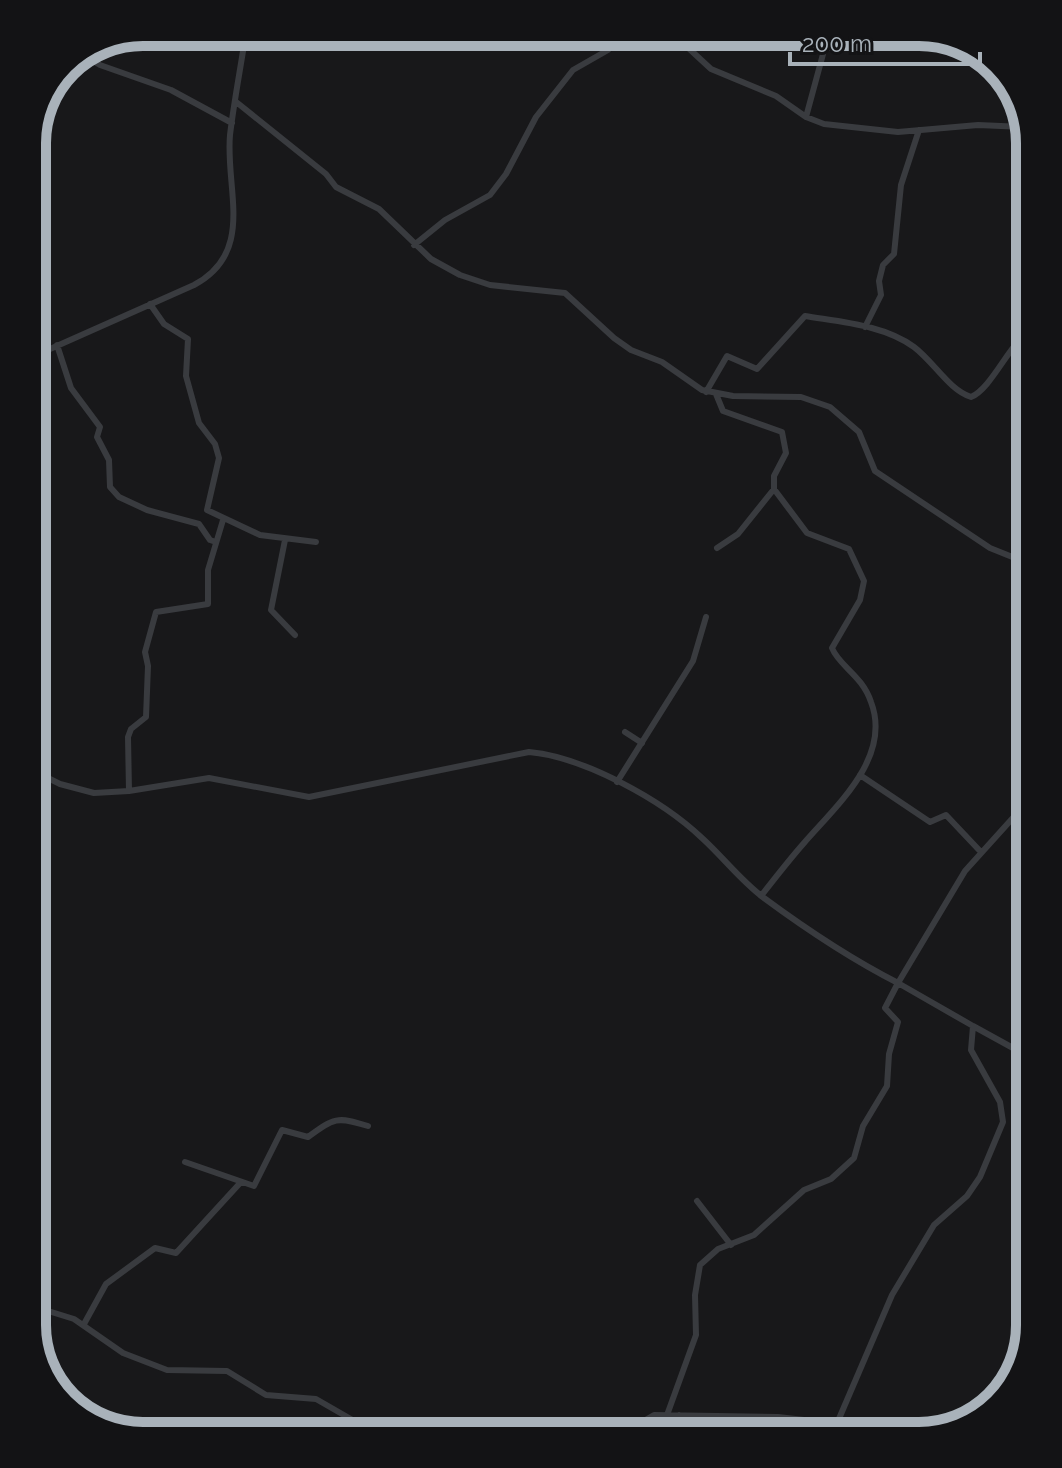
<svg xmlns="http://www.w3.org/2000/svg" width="1062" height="1468" font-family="Raleway,sans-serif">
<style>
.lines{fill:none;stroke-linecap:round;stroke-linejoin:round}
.minor{stroke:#393b3f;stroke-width:6}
.rim{fill:none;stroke:#a9b2ba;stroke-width:10}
</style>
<rect width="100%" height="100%" fill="#18181a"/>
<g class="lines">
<path class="minor" d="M671 32 711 69 776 96 806 117 824 124 898 132 978 125 1026 127
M83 55 100 65 171 90 232 123
M235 101 326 174 336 187 379 209 431 259 460 275 490 285 565 293 614 338 631 350 662 362 702 390 733 396 801 397 830 407 859 432 875 471 990 548 1030 564
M806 117 829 32
M414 245 445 220 490 195 506 174 536 117 573 70 608 50 626 32
M150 304 164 324 188 339 186 376 199 423 215 444 219 458 207 510 260 535 316 542
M865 327 881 295 879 281 883 265 894 254 901 185 919 130
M57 345 71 388 100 427 97 437 109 460 110 487 119 497 147 510 199 524 210 540 216 542
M32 357 194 285C256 252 225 189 230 135 234 101 241 66 246 32
M706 392 727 356 757 369 805 316C841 322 884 325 914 347 934 362 949 390 971 397 991 389 1009 345 1030 329
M716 394 723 411 782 432 786 453 774 476V489L807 533 849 549 864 581 860 600 832 648C839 666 862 675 871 702 892 757 837 805 804 843 789 860 775 878 761 896
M285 540 271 610 295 635
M717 548 738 534 774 489
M625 732 642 743
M32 770 60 784 94 793 129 791 209 778 309 797 529 752C584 757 662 800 702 838 723 857 741 881 764 898 806 929 851 959 898 983L885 1008 898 1022 889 1054 887 1086 863 1126 854 1158 831 1179 804 1190 754 1235 718 1249 700 1265 695 1295 696 1335 667 1415
M860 775 930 822 946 815 980 851
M617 782 693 661 706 617
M129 791 128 737 131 729 146 717 148 666 145 652 156 612 208 604V570L223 520
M973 1026 1013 1048 1030 1069
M185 1162 254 1186 282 1130 308 1137C334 1118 337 1116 368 1126
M697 1201 731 1245
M32 1306 74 1319 123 1353 167 1370 227 1371 266 1395 316 1399 356 1422 357 1436
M84 1324 106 1284 155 1248 176 1253 241 1182
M838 1421 898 1425 922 1432
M457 1436 491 1432 547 1436
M618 1436 654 1415 778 1417 830 1423
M676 1436 679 1415
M815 1436 830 1423 838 1421 892 1295 934 1225 967 1196 980 1177 1003 1122 1000 1102 971 1050 973 1026 898 983 965 871 1030 799"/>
</g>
<path d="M0 0H1062V1468H0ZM143 46H919A97 97 0 0 1 1016 143V1325A97 97 0 0 1 919 1422H143A97 97 0 0 1 46 1325V143A97 97 0 0 1 143 46Z" fill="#131315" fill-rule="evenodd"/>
<path class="rim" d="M143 46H919A97 97 0 0 1 1016 143V1325A97 97 0 0 1 919 1422H143A97 97 0 0 1 46 1325V143A97 97 0 0 1 143 46Z"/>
<path d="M790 52v12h190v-12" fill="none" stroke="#a9b2ba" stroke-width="4"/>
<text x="802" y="52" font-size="24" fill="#a9b2ba" stroke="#131315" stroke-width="6" paint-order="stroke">200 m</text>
</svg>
